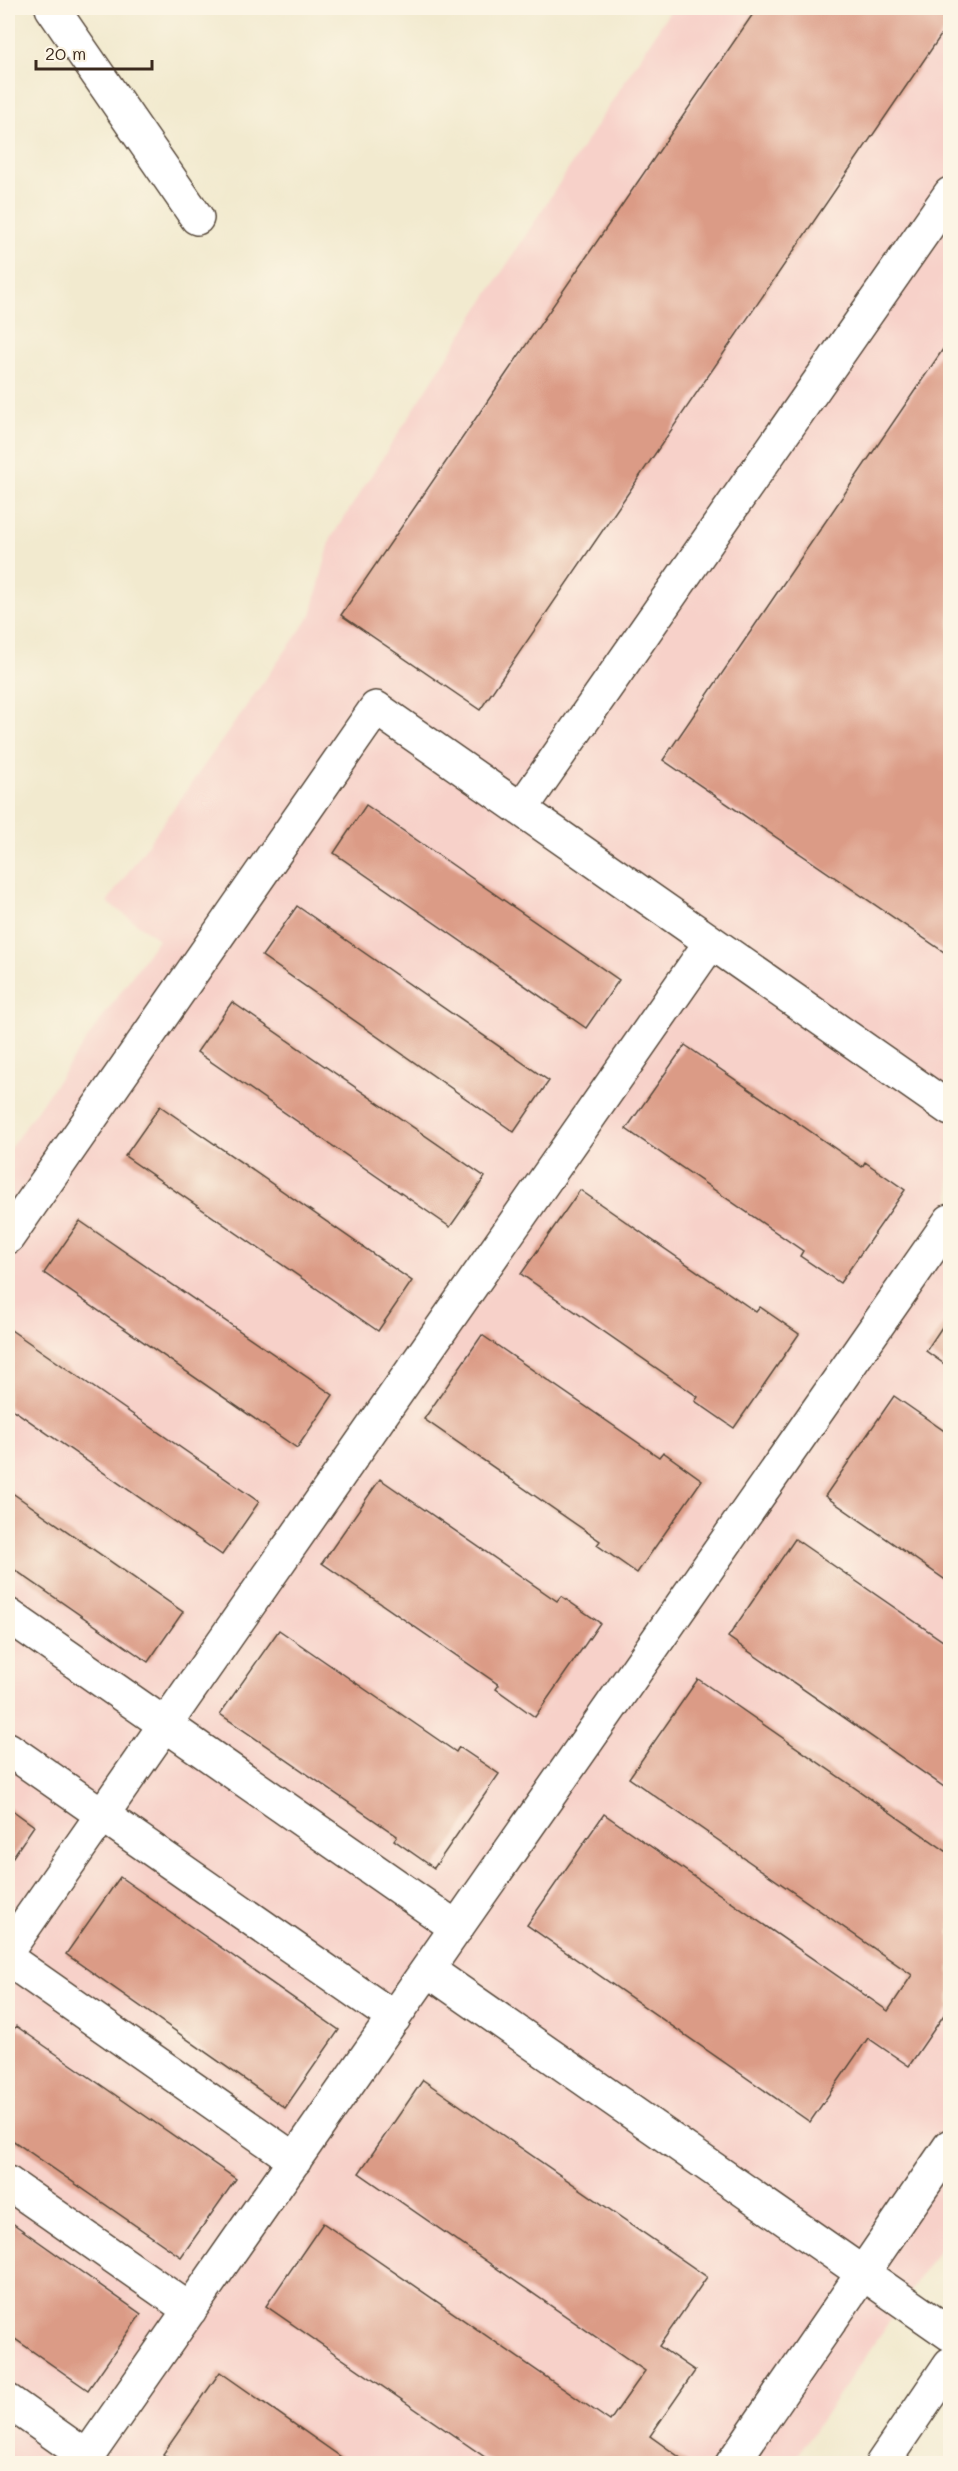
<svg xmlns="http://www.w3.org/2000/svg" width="958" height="2471" font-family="Mali,sans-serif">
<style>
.built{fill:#f7d1c9}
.building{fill:#db9b86}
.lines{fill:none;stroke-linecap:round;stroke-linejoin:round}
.minor-casing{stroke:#564739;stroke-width:36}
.major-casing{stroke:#564739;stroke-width:36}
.minor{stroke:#fff;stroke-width:33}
.major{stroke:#fff;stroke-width:33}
</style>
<rect width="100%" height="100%" fill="#fcf5e5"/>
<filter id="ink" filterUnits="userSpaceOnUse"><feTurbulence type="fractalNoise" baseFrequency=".0167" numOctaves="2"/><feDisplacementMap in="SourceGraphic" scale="12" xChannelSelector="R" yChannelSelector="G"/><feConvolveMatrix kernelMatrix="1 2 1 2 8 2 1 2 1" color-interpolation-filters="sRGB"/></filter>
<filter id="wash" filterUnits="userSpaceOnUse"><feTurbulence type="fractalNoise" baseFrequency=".008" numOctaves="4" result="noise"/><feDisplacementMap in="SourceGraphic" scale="24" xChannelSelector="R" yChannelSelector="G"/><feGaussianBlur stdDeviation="1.35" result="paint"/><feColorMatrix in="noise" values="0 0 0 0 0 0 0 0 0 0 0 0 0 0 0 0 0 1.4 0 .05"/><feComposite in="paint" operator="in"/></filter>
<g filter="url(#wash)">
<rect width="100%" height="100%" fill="#f2eacf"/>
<path class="built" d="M672 8H950V2233L792 2463 8 2464V1151L158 939 107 902 311 615 331 538Z"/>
<g id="blocks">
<path class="building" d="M757 8H929L950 22 480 710 341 615Z
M950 339V956L663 760Z
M366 805 619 980 586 1028 334 853Z
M297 906 549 1081 514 1132 262 956Z
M232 1002 485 1177 450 1227 197 1052Z
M685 1045 862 1167 865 1162 905 1190 840 1283 800 1256 803 1251 626 1129Z
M160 1106 412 1281 378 1331 125 1156Z
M580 1190 756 1312 760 1307 799 1334 734 1428 695 1401 698 1397 521 1274Z
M80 1221 333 1395 297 1448 44 1273Z
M950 1315V1368L926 1351Z
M8 1328 259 1502 222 1555 8 1406Z
M482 1335 659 1457 663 1452 702 1480 637 1573 597 1545 600 1541 424 1419Z
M894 1396 950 1435V1583L825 1496Z
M380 1479 557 1601 561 1596 600 1623 535 1717 496 1689 499 1685 322 1563Z
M8 1490 183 1612 148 1662 8 1565Z
M795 1539 950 1646V1791L728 1637Z
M279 1630 456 1752 459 1747 499 1774 434 1868 394 1840 397 1836 220 1714Z
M698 1679 950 1854V2011L948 2009 909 2066 868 2038 810 2122 527 1925 604 1814 888 2011 912 1975 629 1778Z
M8 1807 34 1826 8 1864Z
M120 1877 339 2030 285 2108 66 1954Z
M16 2026 236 2179 181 2257 8 2137V2038Z
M423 2080 707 2277 659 2346 695 2371 650 2436 689 2464H495L266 2306 323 2223 610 2421 616 2412 645 2371 359 2173Z
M8 2220 141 2314 88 2390 8 2334Z
M220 2372 351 2464H176L163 2454Z"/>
</g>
</g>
<g filter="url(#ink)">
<use href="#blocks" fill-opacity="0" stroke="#564739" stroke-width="1.5"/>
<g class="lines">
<defs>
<path id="minor" d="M52 8 197 218
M521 809 950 194
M8 1237 376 708 950 1109
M8 1615 457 1928
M8 1749 394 2018
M8 1950 711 942
M8 1959 295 2160
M428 1970 950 2334
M8 2183 190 2310
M8 2401 87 2457
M82 2464 950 1221
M732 2464 950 2146"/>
<path id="major" d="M882 2464 950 2364"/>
</defs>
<use href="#minor" class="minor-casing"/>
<use href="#major" class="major-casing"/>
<use href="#minor" class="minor"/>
<use href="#major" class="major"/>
</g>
</g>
<rect width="958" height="2471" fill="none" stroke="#fcf5e5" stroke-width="30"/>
<path d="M36 60v9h116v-9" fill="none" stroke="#3b2a1e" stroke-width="3"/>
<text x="45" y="60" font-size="18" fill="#3b2a1e" stroke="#fcf5e5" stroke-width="4.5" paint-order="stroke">20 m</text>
</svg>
